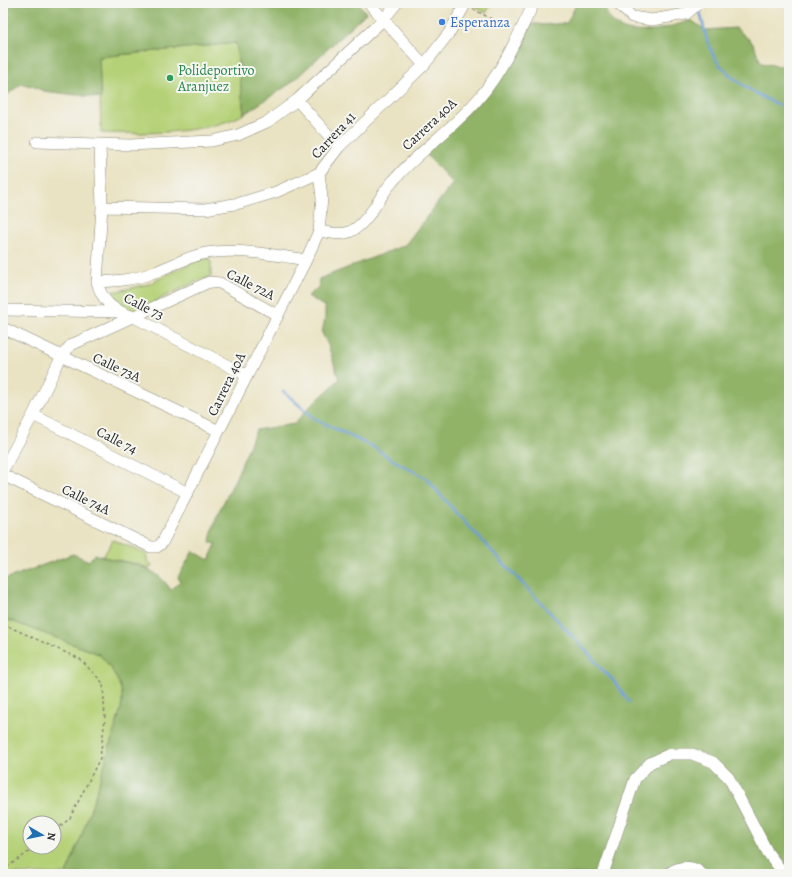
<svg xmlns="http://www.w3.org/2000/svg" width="792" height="877" font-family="Alegreya,serif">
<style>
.green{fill:#b5d177;stroke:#707e51;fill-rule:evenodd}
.forest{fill:#90b368;stroke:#5e6f4a}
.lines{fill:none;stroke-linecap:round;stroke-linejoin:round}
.stream{stroke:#6c9ed7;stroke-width:2.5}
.minor-casing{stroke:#8a8777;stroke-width:12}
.path{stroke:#8a8777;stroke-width:1.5;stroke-dasharray:3 3;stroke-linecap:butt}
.minor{stroke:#fff;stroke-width:11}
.shop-dot{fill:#3f7fe0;stroke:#f6f6f2;stroke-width:1.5}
.leisure-dot{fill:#2e9e5b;stroke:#f6f6f2;stroke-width:1.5}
.labels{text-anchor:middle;stroke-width:4;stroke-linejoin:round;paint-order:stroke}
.shop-label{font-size:14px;fill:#366cbe;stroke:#f6f6f2;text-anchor:start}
.leisure-label{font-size:14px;fill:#27864d;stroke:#f6f6f2;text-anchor:start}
.street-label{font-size:14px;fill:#2b2b2b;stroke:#f6f6f2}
</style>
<rect width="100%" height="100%" fill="#f6f6f2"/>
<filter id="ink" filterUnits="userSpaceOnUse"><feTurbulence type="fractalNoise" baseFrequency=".025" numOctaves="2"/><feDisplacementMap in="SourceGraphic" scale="8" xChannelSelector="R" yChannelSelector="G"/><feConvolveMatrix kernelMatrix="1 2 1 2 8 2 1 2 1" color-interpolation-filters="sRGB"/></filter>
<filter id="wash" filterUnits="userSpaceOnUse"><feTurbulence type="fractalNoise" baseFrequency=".012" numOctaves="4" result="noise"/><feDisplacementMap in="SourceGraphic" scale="16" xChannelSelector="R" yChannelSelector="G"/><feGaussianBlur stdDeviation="0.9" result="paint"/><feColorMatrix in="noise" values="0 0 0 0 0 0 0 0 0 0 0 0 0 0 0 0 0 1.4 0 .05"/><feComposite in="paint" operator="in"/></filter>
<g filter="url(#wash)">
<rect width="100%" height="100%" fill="#eae3c3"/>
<path class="green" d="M470 3H492L486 13Z
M236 43 244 114C208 134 143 134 101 133L99 57Z
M207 257 211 262V277L197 281 132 313 118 308 105 292 118 291 149 284 176 270Z
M113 540 147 554V560L152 565 149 569 138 564 103 557Z
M3 618 99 654C109 664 119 679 122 693 124 704 116 725 113 735 100 782 86 829 66 874H3ZM30 823H54V847H30Z"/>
<path class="forest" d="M3 3H358L366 13 291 83 244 114 236 43 99 57 101 98 44 91 32 86 21 84 3 98Z
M577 3H604C611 46 663 30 691 20L705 30 736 28 753 43 761 63 784 67 789 73V874H66C86 829 100 782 113 735 116 725 124 704 122 693 119 679 109 664 99 654L3 618V580L73 554 89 561 95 554C124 566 150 559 171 590L180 581 178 577 193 551 209 560 216 544 210 542C213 520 223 504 233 484 241 467 248 448 256 430L295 424C307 406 325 395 339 379L328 345 322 333 325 318V307L308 296 319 287V279L405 245 453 183 425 153 483 98 528 23 544 25 567 23Z"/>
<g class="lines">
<path class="stream" d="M699 8C704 26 707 49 719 64 736 84 765 100 789 109
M283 391 315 419 373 447 393 460 427 479 458 515 590 655 600 667 613 680 629 702"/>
</g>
</g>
<g filter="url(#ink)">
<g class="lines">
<defs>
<path id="minor" d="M369 3 424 65
M617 3 632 17 652 20 686 14 699 3
M297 100 339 147
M37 142 130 145 212 141 238 135 267 122 297 100 383 20 397 3
M100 145 102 207 97 282C103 304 114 310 134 317L246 375
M102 207 205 209 240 203 276 192 319 173 339 147 424 65 449 33 466 3
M319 231C328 232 340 236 349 232 368 225 380 194 394 180 420 150 454 128 479 98 503 70 518 36 534 3
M97 282C116 281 134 280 152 273 170 267 186 257 206 253 237 248 276 255 306 260
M3 310 118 312
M3 328 219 431
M33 415 186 492
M3 470 33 415 61 357 71 345 209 282 220 283 277 315
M3 475 151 547H157L162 543 306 260 319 231 322 198 319 173
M603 874 635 779 650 763 670 754H692L713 762 729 778 768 853 784 874
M668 874C678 866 692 864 702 874"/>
</defs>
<use href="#minor" class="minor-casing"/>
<path class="path" d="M473 9 510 29
M3 624 80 659 103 683 105 719 100 758 70 818 54 832
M7 867 36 847"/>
<use href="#minor" class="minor"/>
</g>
</g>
<circle class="shop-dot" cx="442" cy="22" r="4"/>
<circle class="leisure-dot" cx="170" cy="78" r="4"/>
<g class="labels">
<g class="shop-label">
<text x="450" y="27">Esperanza</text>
</g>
<g class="leisure-label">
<text x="178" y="75">Polideportivo<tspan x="178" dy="16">Aranjuez</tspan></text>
</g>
<g class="street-label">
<text transform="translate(429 124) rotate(-43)" y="5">Carrera 40A</text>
<text transform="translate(333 135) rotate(-47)" y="5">Carrera 41</text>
<text transform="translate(251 284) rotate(27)" y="5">Calle 72A</text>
<text transform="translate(144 306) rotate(27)" y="5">Calle 73</text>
<text transform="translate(117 367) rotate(25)" y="5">Calle 73A</text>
<text transform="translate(226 384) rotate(-64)" y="5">Carrera 40A</text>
<text transform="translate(117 440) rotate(27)" y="5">Calle 74</text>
<text transform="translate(86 499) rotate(26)" y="5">Calle 74A</text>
</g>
</g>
<rect width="792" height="877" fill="none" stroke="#f6f6f2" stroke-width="16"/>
<g transform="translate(42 835) rotate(99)"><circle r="19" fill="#f6f6f2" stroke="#a5a5a2"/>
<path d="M0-3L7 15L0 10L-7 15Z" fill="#1f6fb2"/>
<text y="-6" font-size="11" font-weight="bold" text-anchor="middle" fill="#2b2b2b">N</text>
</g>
</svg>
